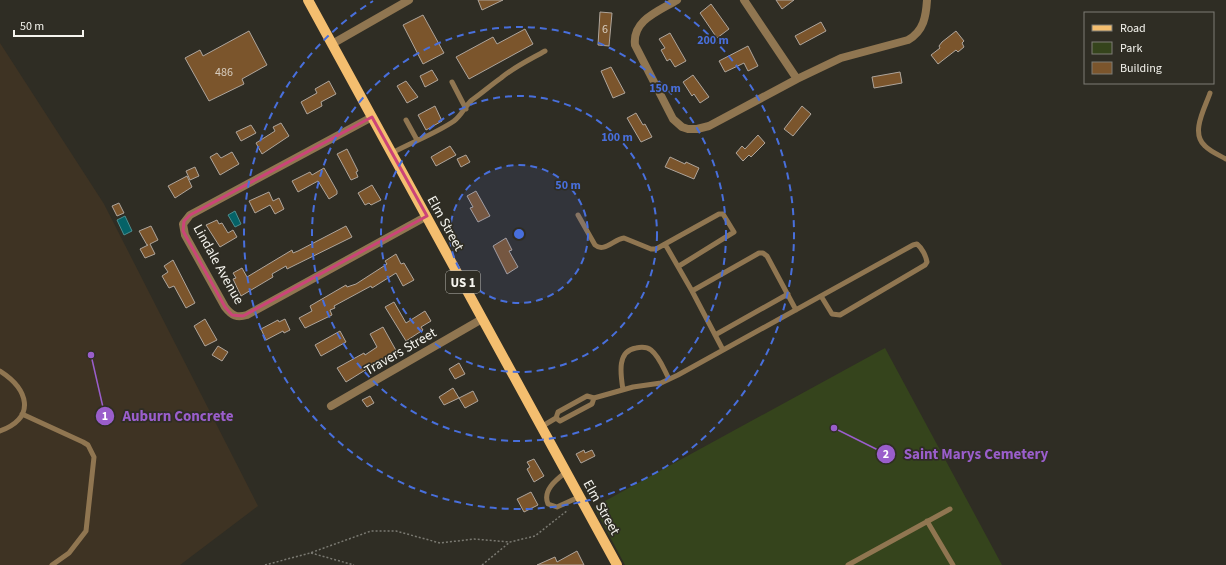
<svg xmlns="http://www.w3.org/2000/svg" width="1226" height="565" font-family="'Source Sans 3',sans-serif">
<style>
.industrial{fill:#3e3323}
.green{fill:#35441c}
.water{fill:#056267;stroke:#4d8e90}
.building{fill:#7b552c;stroke:#aea59c}
.lines{fill:none;stroke-linecap:round;stroke-linejoin:round}
.path{stroke:#7a7971;stroke-width:1.5;stroke-dasharray:2 2;stroke-linecap:butt}
.service{stroke:#907651;stroke-width:5}
.minor{stroke:#907651;stroke-width:8}
.primary{stroke:#f4be6f;stroke-width:10}
.marked{fill:none;stroke:#cc4478;stroke-width:3;stroke-linejoin:round}
.ring{fill:none;stroke:#486fdc;stroke-width:2;stroke-dasharray:7 5}
.labels{text-anchor:middle;stroke-width:3.5;stroke-linejoin:round;paint-order:stroke}
.number-label{font-size:12px;fill:#d6ccbe}
.shield{fill:#2f2d24;stroke:#bab8b1;stroke-width:1}
.shield-label{font-size:13px;font-weight:bold;fill:#f5f4ee}
.street-label{font-size:14px;fill:#f5f4ee;stroke:#2f2d24}
.centre{fill:#486fdc;stroke:#2f2d24;stroke-width:2}
.ring-label{font-size:12px;text-anchor:middle;font-weight:bold;fill:#486fdc;stroke:#2f2d24;stroke-width:3.5;stroke-linejoin:round;paint-order:stroke}
.leader{fill:none;stroke:#9a5ecb;stroke-width:1.5}
.callout-dot{fill:#9a5ecb;stroke:#2f2d24;stroke-width:1.5}
.mark-label{font-size:12px;text-anchor:middle;font-weight:bold;fill:#fff}
.callout-label{font-size:15px;text-anchor:middle;font-weight:bold;fill:#9a5ecb;stroke:#2f2d24;stroke-width:3.5;stroke-linejoin:round;paint-order:stroke}
</style>
<rect width="100%" height="100%" fill="#2f2d24"/>
<path class="industrial" d="M0 43 104 204 258 506 180 565H0Z"/>
<path class="green" d="M885 348 1002 565H625L594 507Z"/>
<path class="water" d="M235 211 241 224 235 227 228 215Z
M125 216 132 231 124 235 117 220Z"/>
<path class="building" d="M478 0H503L482 10Z
M776 0H794L782 9Z
M711 4 729 29 717 38 700 13Z
M600 12 612 13 609 46 598 45Z
M423 15 444 53 423 64 403 25Z
M821 22 826 31 800 45 795 36Z
M525 29 533 44 469 79 456 57 493 37 497 44Z
M249 31 267 65 242 79 244 84 209 101 185 58 200 50 203 56Z
M956 31 964 41 962 43 964 47 958 52 956 50 938 64 931 55 940 48 939 46 942 42Z
M670 33 686 61 675 67 670 59 667 61 661 50 665 48 659 39Z
M748 46 758 66 748 71 744 63 725 72 719 61Z
M611 67 625 93 613 98 601 71Z
M432 70 438 80 425 87 420 76Z
M900 72 902 83 874 88 872 77Z
M693 75 709 97 700 103 694 94 692 96 683 82Z
M329 81 336 94 321 102 322 106 307 114 301 102 317 93 315 89Z
M406 81 418 97 407 103 397 86Z
M435 106 442 121 426 130 418 115Z
M802 106 811 114 793 136 784 129Z
M636 113 643 125 645 124 652 137 641 142 627 118Z
M281 123 289 136 262 154 256 143 275 131 273 127Z
M251 125 256 133 241 141 236 132Z
M758 135 765 143 751 157 749 155 743 161 736 153 742 146 745 149Z
M450 146 456 155 436 166 431 157Z
M347 149 358 171 356 172 358 177 351 180 337 154Z
M232 152 239 164 220 175 210 157 217 153 221 158Z
M466 155 470 162 461 167 457 159Z
M670 157 685 164 686 162 699 168 694 179 665 167Z
M195 167 199 176 190 180 186 171Z
M324 168 337 191V194L329 199 318 181 298 192 292 181 310 172 312 175Z
M187 176 192 187 175 198 168 186Z
M372 185 381 200 371 205 369 203 365 205 358 193Z
M476 191 490 216 478 222 470 208 473 207 467 196Z
M269 192 273 201 279 198 284 209 275 214 270 205 255 213 249 201Z
M119 203 124 213 117 216 112 206Z
M217 220 219 224 222 223 228 233 233 230 237 237 220 247 206 225Z
M151 226 158 240 150 244 155 254 145 258 140 249 148 245H147L139 231Z
M346 226 352 237 287 269 286 266 272 274 273 277 241 296 233 279 236 278 233 273 242 268 247 277 292 250 293 253 298 251Z
M506 238 512 250 509 251 518 267 507 274 493 246Z
M396 254 401 264 404 263 414 280 403 286 396 273 372 288 371 286 334 306 335 308 330 310 332 315 305 328 299 318 312 311 310 306 346 285 347 287 356 284 387 264 385 261Z
M173 260 195 303 186 308 174 286 169 288 162 276 168 272 164 266Z
M394 302 406 323 425 311 431 321 421 327 423 330 406 341 385 307Z
M205 319 217 340 205 346 194 326Z
M285 319 290 330 284 333 283 331 266 340 261 329 278 320 279 322Z
M383 327 398 354 385 362 383 359 346 382 337 368 364 353 365 355 377 347 370 334Z
M340 331 346 342 321 356 315 345Z
M218 346 228 352 222 361 212 355Z
M459 363 465 374 455 379 449 369Z
M453 388 459 398 444 405 439 397Z
M473 391 478 401 465 408 459 398Z
M370 396 374 403 367 407 362 400Z
M584 450 585 453 592 450 595 456 581 463 576 454Z
M534 459 544 476 534 482 527 469 530 467 527 462Z
M531 492 538 505 524 512 517 499Z
M577 551 584 565H537L555 557 557 562Z"/>
<g class="lines">
<path class="path" d="M311 553 354 565
M265 565 310 553 371 531H396L440 543 474 539 510 542 535 536 568 510
M482 565 510 542"/>
<path class="service" d="M452 82 466 109
M1210 93C1205 108 1190 133 1205 146 1211 152 1219 155 1226 159
M406 120 417 140
M392 153C412 142 435 134 454 121 462 115 465 106 472 100 482 93 491 85 501 78 514 67 531 59 545 51
M578 215 595 245C604 253 614 239 624 238L651 249H656L665 244
M679 266 734 232 723 214H719L665 244 692 291
M715 335 788 294
M723 350 692 291 759 253H763L767 256 796 310
M0 371C28 389 37 417 0 431
M623 390C621 376 616 351 636 348 641 347 647 347 651 350 660 357 664 370 669 379
M22 414 83 442 88 445 94 457 86 531 69 553 52 565
M556 418 560 421 592 404 594 398
M541 427 556 418 558 412 587 396 594 398 633 387 661 383 678 375 913 245 917 244C922 248 926 256 927 262L925 265 840 315 832 314 821 296
M566 472C557 479 542 490 548 504L557 507 579 497
M927 521 953 565
M848 565 950 509"/>
<path class="minor" d="M677 0C659 11 632 20 635 45L673 119 682 127 688 129H697L709 126 797 79 841 58 908 40C924 31 926 16 927 0
M744 0 797 79
M332 44 409 0
M372 117 190 215 183 224 185 235 225 307C232 316 237 318 247 315L427 216
M331 406 482 319"/>
<path class="primary" d="M308 0 617 565"/>
</g>
<path class="marked" d="M372 117 427 216 243 316 232 315 225 307 183 231 184 221 190 215Z"/>
<circle cx="519" cy="234" r="69" fill="#486fdc" fill-opacity=".12"/>
<g class="ring">
<circle cx="519" cy="234" r="69"/>
<circle cx="519" cy="234" r="138"/>
<circle cx="519" cy="234" r="207"/>
<path d="M665 1A275 275 0 1 1 373 1"/>
</g>
<g class="labels">
<g class="number-label">
<text x="605" y="33">6</text>
<text x="224" y="76">486</text>
</g>
<rect class="shield" x="446" y="271" width="34" height="22" rx="3"/>
<g class="shield-label">
<text x="463" y="287">US 1</text>
</g>
<g class="street-label">
<text transform="translate(446 223) rotate(61)" y="5">Elm Street</text>
<text transform="translate(219 264) rotate(61)" y="5">Lindale Avenue</text>
<text transform="translate(400 351) rotate(-30)" y="5">Travers Street</text>
<text transform="translate(602 507) rotate(61)" y="5">Elm Street</text>
</g>
</g>
<circle cx="519" cy="234" r="6" class="centre"/>
<g class="ring-label">
<text x="713" y="44">200 m</text>
<text x="665" y="92">150 m</text>
<text x="617" y="141">100 m</text>
<text x="568" y="189">50 m</text>
</g>
<path class="leader" d="M91 355L105 416M834 428L886 454"/>
<g class="callout-dot">
<circle cx="91" cy="355" r="4"/>
<circle cx="834" cy="428" r="4"/>
<circle cx="105" cy="416" r="10"/>
<circle cx="886" cy="454" r="10"/>
</g>
<g class="mark-label">
<text x="105" y="420">1</text>
<text x="886" y="458">2</text>
</g>
<g class="callout-label">
<text x="178" y="421">Auburn Concrete</text>
<text x="976" y="459">Saint Marys Cemetery</text>
</g>
<rect x="1084" y="12" width="130" height="72" fill="#2f2d24" stroke="#7e7d75"/>
<rect x="1092" y="25" width="20" height="6" fill="#f4be6f" stroke="#7e7d75"/>
<text x="1120" y="32" font-size="12" fill="#f5f4ee">Road</text>
<rect x="1092" y="42" width="20" height="12" fill="#35441c" stroke="#7e7d75"/>
<text x="1120" y="52" font-size="12" fill="#f5f4ee">Park</text>
<rect x="1092" y="62" width="20" height="12" fill="#7b552c" stroke="#7e7d75"/>
<text x="1120" y="72" font-size="12" fill="#f5f4ee">Building</text>
<path d="M14 30v6h69v-6" fill="none" stroke="#f5f4ee" stroke-width="2"/>
<text x="20" y="30" font-size="12" fill="#f5f4ee" stroke="#2f2d24" stroke-width="3" paint-order="stroke">50 m</text>
</svg>
